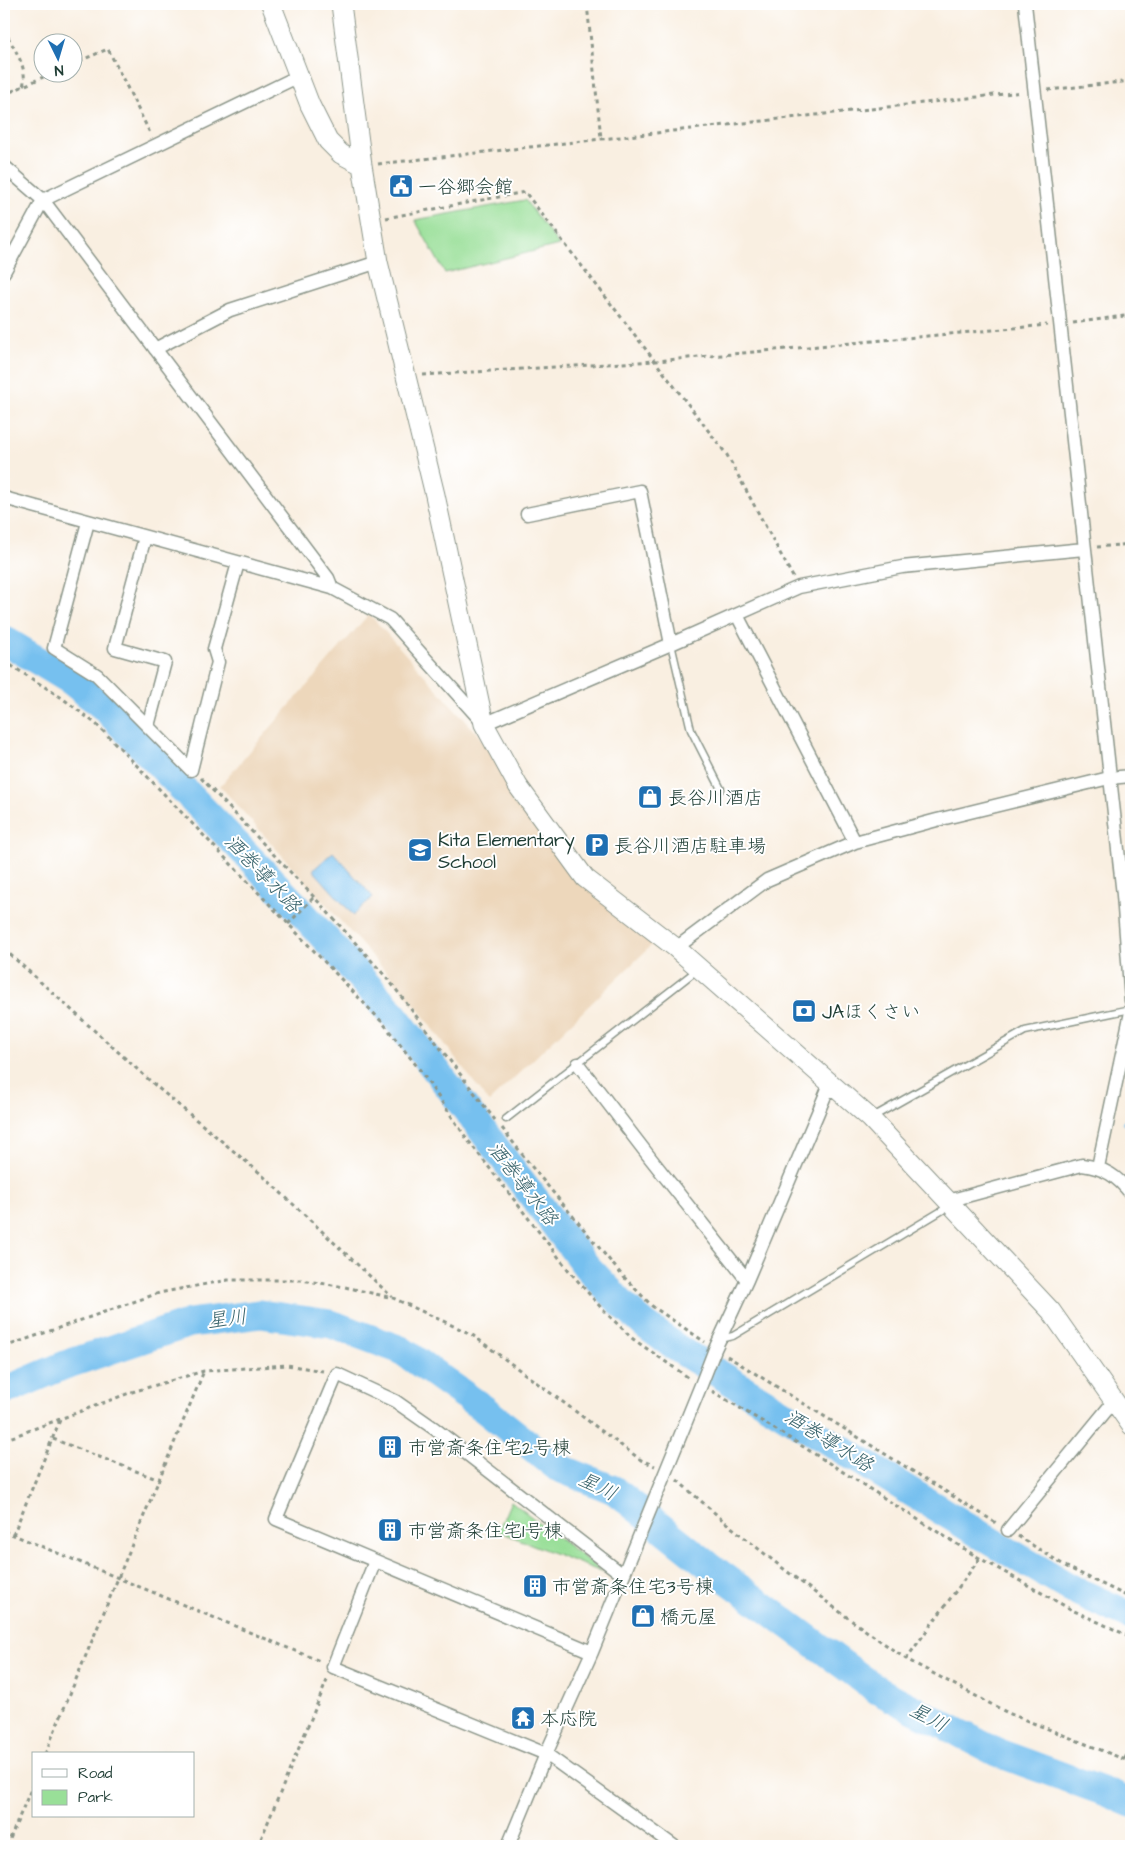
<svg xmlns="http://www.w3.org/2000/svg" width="1135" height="1850" font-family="'Architects Daughter','Klee One',sans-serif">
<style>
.built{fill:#edd7bb}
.green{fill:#99df98;stroke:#5c8e66}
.water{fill:#76c0ef;stroke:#4a7e92}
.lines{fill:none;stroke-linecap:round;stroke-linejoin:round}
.stream{stroke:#76c0ef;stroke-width:5}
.river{stroke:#76c0ef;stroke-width:29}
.lane-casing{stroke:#8c968a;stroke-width:9}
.street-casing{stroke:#8c968a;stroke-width:15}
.secondary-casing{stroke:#8c968a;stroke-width:21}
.path{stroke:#8c968a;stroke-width:3;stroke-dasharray:4 4;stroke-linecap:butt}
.lane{stroke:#fff;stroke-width:6}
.street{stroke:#fff;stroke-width:12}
.secondary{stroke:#fff;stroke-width:19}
.labels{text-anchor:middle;stroke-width:4;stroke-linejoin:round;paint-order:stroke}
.poi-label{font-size:19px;fill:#1f3d34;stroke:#fff;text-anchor:start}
.water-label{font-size:20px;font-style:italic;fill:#39646c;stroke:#fff}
</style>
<rect width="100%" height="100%" fill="#fff"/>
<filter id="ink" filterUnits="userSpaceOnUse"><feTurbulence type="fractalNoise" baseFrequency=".02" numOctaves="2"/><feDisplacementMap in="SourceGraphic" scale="10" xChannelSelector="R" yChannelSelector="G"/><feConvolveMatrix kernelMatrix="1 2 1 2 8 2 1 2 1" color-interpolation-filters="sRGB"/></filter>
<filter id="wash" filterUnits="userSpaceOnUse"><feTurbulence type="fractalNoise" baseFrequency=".0096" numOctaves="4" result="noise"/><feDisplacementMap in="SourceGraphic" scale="20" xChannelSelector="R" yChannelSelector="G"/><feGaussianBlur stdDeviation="1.12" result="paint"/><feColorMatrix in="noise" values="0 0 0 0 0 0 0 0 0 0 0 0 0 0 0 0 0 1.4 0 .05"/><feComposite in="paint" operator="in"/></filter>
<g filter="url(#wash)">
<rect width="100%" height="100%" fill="#f9efe1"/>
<path class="built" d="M369 614 475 731 537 816 656 941 489 1102 412 1001 220 786Z"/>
<path class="green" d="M525 200 559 245 445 273 415 220Z
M511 1501 604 1573 498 1531Z"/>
<path class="water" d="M333 852 373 897 353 915 313 870Z"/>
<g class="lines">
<path class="stream" d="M1125 1123 1131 1122"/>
<path class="river" d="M4 640 70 680 105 708 295 905 393 1014 587 1267 624 1306 644 1324 677 1348 994 1543 1074 1590 1131 1616
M4 1391 65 1365 190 1323 260 1314 331 1324 401 1350 484 1409 557 1467 614 1490 712 1568 879 1691 996 1752 1105 1792 1131 1803"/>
</g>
</g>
<g filter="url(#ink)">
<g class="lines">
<defs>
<path id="lane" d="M671 644 691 730 721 789
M871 1118 1025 1031 1131 1009
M506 1119 697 970
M721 1339 733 1336 943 1210 947 1203"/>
<path id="street" d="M1025 4 1123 895 1131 1001
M4 166 43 200 328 578 332 588
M4 272 43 200 299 76
M155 349 230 310 378 262
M4 498 332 588 390 619 484 724 671 644 799 587 902 567 1084 549
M527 514 640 491 671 644
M88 522 54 648 97 675 191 770 218 662 214 649 238 563
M145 537 115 648 165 662 148 726
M737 615 855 842
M676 948 767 880 855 842 937 820 1109 778 1131 776
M578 1064 651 1159 747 1280
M1098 1167 1131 1012
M948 1201 1082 1165C1105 1168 1117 1176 1131 1194
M1008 1530 1114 1401
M375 1561 333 1667 546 1754 592 1652 701 1385 715 1349 747 1280 830 1084
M592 1652 276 1519 337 1374 395 1401 435 1429 623 1575
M508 1846 546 1754 674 1846"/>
<path id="secondary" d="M271 4 310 105 328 141 341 154 362 165
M341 4 362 165 378 262 435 495 484 724 518 786 585 878 676 948 870 1118 1051 1311 1131 1425"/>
</defs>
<use href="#lane" class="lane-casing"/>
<use href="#street" class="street-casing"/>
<use href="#secondary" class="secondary-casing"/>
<path class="path" d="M587 4 601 138
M4 30C12 46 29 67 23 86
M72 64 108 49 151 135
M1048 90 1131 81
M4 95 54 72
M378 164 1022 92
M386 218 525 192 727 455 793 577
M1073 323 1131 315
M423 375 656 361 1047 325
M1097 547 1131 544
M4 661 62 698 96 724 120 748 383 1023 420 1070 467 1139 570 1272 604 1311 633 1339 689 1378
M201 778 314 897 388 979 495 1120
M288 924 314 897
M4 949 157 1087 261 1174 392 1297
M502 1128 532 1167 621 1274 652 1306 705 1342
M4 1347 159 1293 228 1280H301L345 1287 393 1298 471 1334 641 1460 655 1466
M727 1356 998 1524
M712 1391 791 1439 974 1555 1072 1610 1131 1637
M53 1439 159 1480
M4 1440 132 1392 204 1371 287 1365 323 1371
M677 1480 725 1522 780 1566 848 1618 906 1659 1008 1713 1131 1762
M4 1531 322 1662
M13 1535 60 1420
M1018 1536 1067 1567 1131 1598
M906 1659 980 1558
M45 1754 204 1371
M1125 1759 1131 1744
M7 1846 34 1782
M258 1846 328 1678"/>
<use href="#lane" class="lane"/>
<use href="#street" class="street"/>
<use href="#secondary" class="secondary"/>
</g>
</g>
<defs>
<symbol id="civic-square" viewBox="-11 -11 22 22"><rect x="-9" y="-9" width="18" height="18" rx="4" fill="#1f6fb2" stroke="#fff"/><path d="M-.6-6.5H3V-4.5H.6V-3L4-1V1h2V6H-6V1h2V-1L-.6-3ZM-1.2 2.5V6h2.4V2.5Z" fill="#fff"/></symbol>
<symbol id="shop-square" viewBox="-11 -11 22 22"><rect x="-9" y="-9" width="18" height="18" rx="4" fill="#1f6fb2" stroke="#fff"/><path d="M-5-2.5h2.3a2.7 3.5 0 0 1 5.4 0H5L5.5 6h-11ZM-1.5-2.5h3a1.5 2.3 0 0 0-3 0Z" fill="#fff"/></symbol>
<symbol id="parking-square" viewBox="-11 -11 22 22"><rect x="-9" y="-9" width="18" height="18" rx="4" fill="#1f6fb2" stroke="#fff"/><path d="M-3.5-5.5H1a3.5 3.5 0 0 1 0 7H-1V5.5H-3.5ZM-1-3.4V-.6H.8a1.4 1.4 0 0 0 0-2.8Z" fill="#fff"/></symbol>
<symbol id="school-square" viewBox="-11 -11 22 22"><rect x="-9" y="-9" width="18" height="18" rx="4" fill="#1f6fb2" stroke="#fff"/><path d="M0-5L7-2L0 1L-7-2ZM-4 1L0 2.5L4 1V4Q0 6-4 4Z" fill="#fff"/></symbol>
<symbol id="bank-square" viewBox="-11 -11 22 22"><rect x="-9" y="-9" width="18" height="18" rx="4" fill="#1f6fb2" stroke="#fff"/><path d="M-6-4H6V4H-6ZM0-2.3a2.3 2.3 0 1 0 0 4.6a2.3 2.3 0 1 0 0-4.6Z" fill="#fff"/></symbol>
<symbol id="building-square" viewBox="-11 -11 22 22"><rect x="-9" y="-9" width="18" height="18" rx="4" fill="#1f6fb2" stroke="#fff"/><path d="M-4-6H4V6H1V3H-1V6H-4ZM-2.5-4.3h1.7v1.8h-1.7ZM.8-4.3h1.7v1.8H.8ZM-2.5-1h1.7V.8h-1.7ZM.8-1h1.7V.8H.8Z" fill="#fff"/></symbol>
<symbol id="temple-square" viewBox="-11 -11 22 22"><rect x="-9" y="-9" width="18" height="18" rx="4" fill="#1f6fb2" stroke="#fff"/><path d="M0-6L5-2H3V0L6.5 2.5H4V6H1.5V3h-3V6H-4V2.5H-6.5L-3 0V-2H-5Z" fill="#fff"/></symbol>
</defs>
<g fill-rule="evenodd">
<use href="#civic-square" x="387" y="172" width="28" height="28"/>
<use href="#shop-square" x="636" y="783" width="28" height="28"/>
<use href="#parking-square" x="583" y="831" width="28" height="28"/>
<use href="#school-square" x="406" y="836" width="28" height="28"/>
<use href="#bank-square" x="790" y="997" width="28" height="28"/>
<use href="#building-square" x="376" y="1433" width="28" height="28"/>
<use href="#building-square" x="376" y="1516" width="28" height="28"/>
<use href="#building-square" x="521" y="1572" width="28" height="28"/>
<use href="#shop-square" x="629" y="1602" width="28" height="28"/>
<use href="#temple-square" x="509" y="1704" width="28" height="28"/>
</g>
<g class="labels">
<g class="poi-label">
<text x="418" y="193">一谷郷会館</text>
<text x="668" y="804">長谷川酒店</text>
<text x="438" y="846">Kita Elementary<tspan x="438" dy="22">School</tspan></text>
<text x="614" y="852">長谷川酒店駐車場</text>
<text x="822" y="1018">JAほくさい</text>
<text x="408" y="1454">市営斎条住宅2号棟</text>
<text x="408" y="1537">市営斎条住宅1号棟</text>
<text x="552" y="1593">市営斎条住宅3号棟</text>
<text x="660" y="1623">橋元屋</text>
<text x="540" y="1725">本応院</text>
</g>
<g class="water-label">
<text transform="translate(263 873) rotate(46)" y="7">酒巻導水路</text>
<text transform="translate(523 1183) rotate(52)" y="7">酒巻導水路</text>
<text transform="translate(227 1318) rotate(-7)" y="7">星川</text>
<text transform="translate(829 1440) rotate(32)" y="7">酒巻導水路</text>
<text transform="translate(598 1486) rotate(26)" y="7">星川</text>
<text transform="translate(929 1717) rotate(28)" y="7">星川</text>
</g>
</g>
<rect width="1135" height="1850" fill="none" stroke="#fff" stroke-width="20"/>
<rect x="32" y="1752" width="162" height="65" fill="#ffffff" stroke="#a5b1ae"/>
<rect x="42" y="1769" width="25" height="8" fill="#ffffff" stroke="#a5b1ae"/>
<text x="78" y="1778" font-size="15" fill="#1f3d34">Road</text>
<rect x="42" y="1790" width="25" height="15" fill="#99df98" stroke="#a5b1ae"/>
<text x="78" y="1802" font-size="15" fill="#1f3d34">Park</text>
<g transform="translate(58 58) rotate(175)"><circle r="24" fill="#ffffff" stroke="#a5b1ae"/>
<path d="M0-4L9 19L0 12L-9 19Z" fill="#1f6fb2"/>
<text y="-8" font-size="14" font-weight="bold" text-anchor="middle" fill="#1f3d34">N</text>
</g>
</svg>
